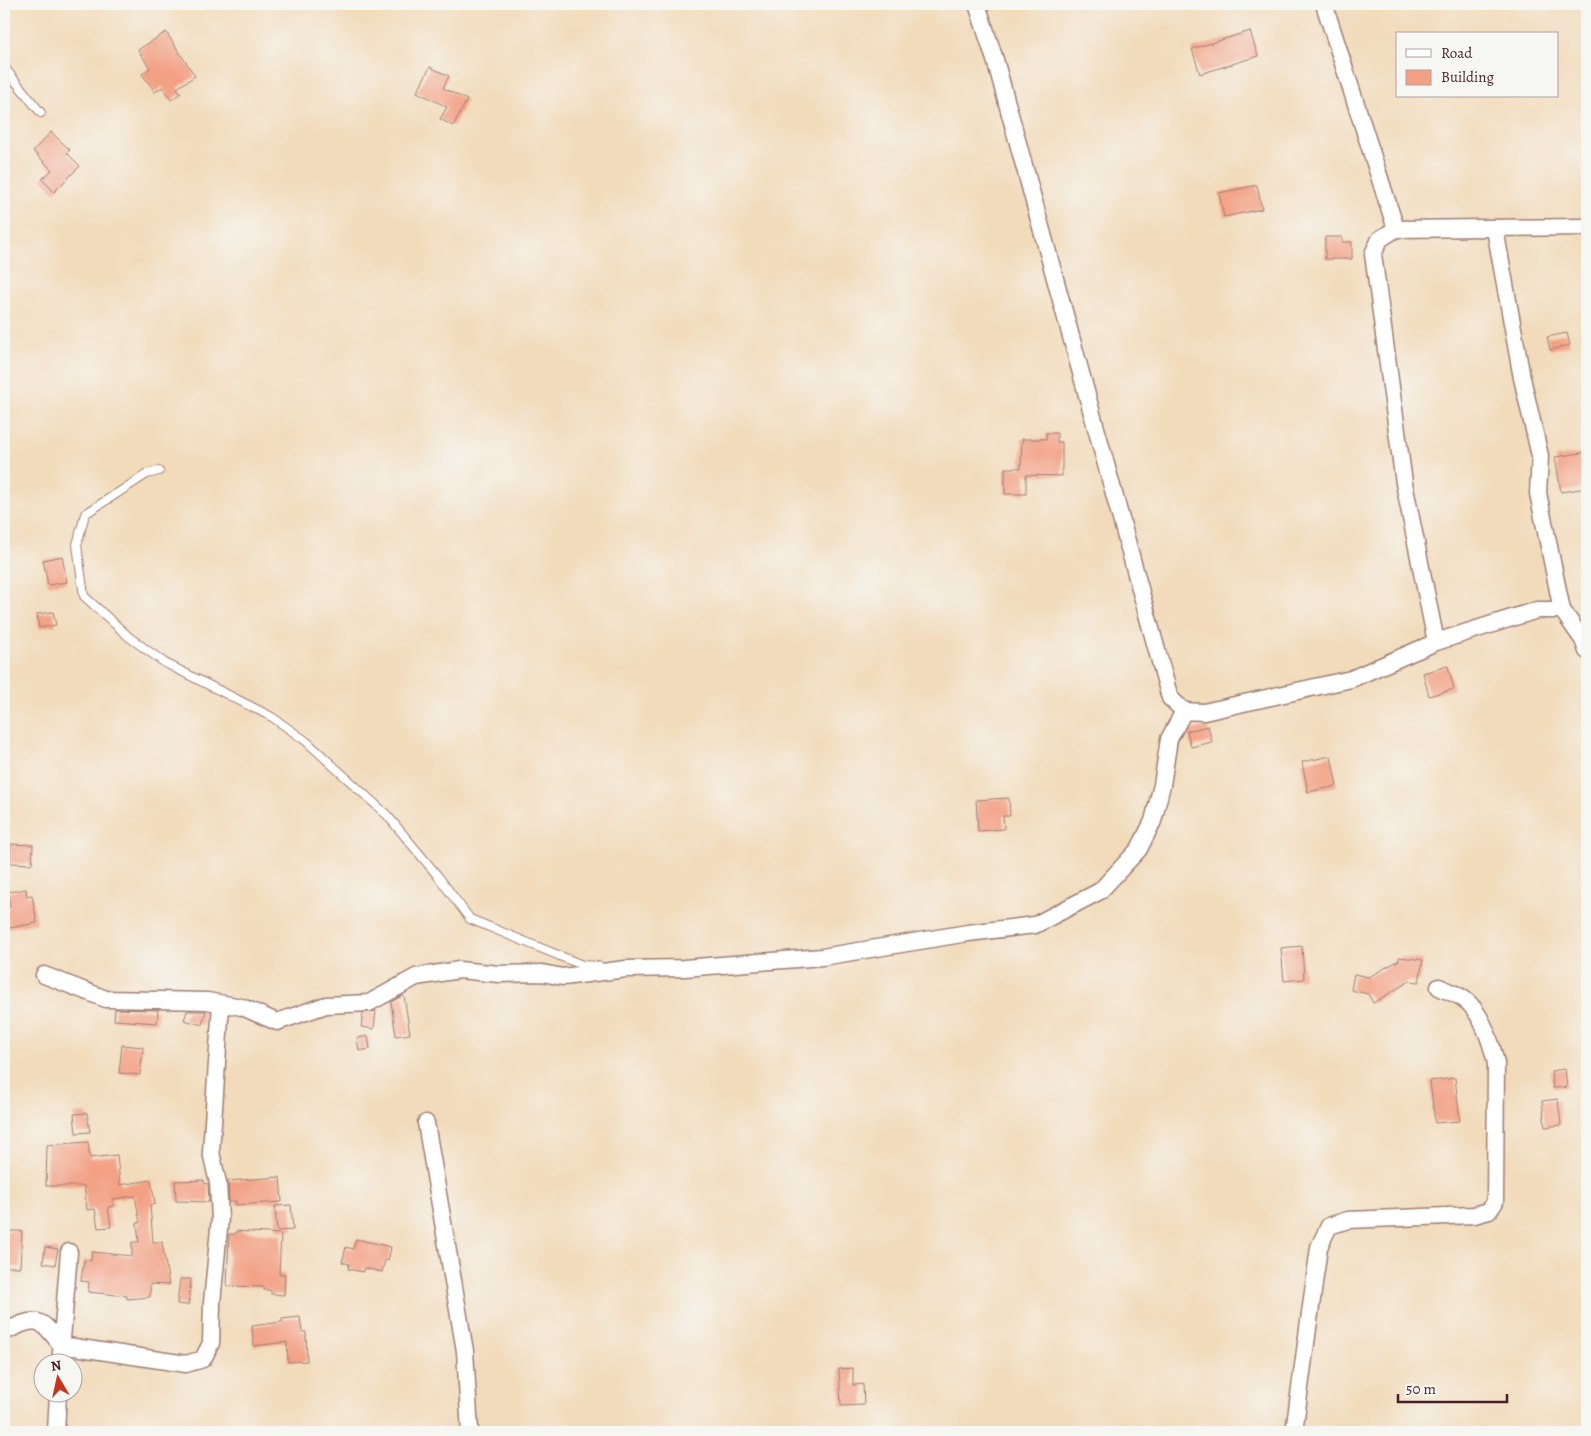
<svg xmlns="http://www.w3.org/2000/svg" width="1591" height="1436" font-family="Alegreya,serif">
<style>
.building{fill:#f3a185}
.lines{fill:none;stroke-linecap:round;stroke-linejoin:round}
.lane-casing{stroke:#9e7d73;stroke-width:10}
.street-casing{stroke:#9e7d73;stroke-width:19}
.lane{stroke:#fff;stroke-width:8}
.street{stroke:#fff;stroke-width:16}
</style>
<rect width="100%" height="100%" fill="#f6f6f2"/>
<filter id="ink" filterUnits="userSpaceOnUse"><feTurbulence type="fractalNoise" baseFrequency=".02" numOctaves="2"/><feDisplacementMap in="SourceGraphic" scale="10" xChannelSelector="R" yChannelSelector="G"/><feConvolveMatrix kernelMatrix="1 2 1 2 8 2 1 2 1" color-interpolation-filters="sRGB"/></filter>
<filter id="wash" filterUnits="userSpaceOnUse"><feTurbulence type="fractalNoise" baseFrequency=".0096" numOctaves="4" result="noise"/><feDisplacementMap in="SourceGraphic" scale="20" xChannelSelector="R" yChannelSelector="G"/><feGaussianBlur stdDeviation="1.12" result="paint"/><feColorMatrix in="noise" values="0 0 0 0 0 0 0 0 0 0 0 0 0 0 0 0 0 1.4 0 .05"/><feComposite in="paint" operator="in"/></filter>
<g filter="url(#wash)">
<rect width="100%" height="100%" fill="#f2dbbb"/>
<g id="blocks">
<path class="building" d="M1250 31 1258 56 1200 74 1192 49Z
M166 32 195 76 177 88 181 93 171 100 162 87 155 92 142 74 150 68 138 50Z
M430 67 449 76 443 88 467 100 453 126 440 119 447 107 417 92Z
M51 132 70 150 67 153 80 166 54 192 42 179 52 170 33 151Z
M1257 185 1262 209 1224 217 1219 193Z
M1325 237H1342V242H1352V259H1325Z
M1567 333 1570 345 1550 350 1547 337Z
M1046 433H1057V442H1062V476L1026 475V494H1005V468H1021L1022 439H1046Z
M1587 452V488L1561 492 1555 457Z
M62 556 67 582 48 585 43 560Z
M53 612 56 625 39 628 37 614Z
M1448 666 1454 689 1429 696 1423 673Z
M1208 726 1212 742 1191 747 1187 731Z
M1331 756 1337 786 1308 792 1302 762Z
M1009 798 1010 816H1003L1004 829 978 831 976 800Z
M11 844 33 845 32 864 10 863Z
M26 889 27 896 32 895 37 923 9 928 6 908 10 907 8 892Z
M1302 946 1304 979 1284 981 1281 948Z
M1399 957 1423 960 1419 982 1410 981 1373 1003 1368 994 1351 990 1354 974 1369 977 1399 960Z
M402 996H404L410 1034 396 1036 391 1002Z
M115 1009 158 1010 157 1023 114 1020Z
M187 1011H206L202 1025 184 1020Z
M376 1011 374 1029 361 1027 363 1013Z
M368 1036 370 1049 359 1051 357 1038Z
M122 1045 143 1047 140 1075 119 1073Z
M1565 1069 1567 1087 1553 1088 1551 1071Z
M1455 1078 1460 1121 1435 1123 1430 1081Z
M1558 1099 1561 1125 1545 1127 1542 1101Z
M87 1113 90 1132 76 1133 74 1114Z
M88 1142 90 1158 117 1155 120 1185 151 1180 155 1204 150 1205 153 1242H162L169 1285 150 1284V1297L127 1299V1296L88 1292 89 1282 81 1281 84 1260 91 1261 92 1252 132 1256V1242H139L137 1223H140L135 1196 113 1199 114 1206 108 1207 111 1227 98 1228 95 1209 87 1210 84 1186H46L47 1145Z
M280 1177 282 1202 236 1205V1201L229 1202 228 1181Z
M204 1180V1183L208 1184 209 1202 176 1201 175 1181Z
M291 1205 293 1230 277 1231 275 1206Z
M4 1231H22L20 1267H4Z
M236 1231 281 1234 279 1274H285L284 1295 271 1294V1290H264V1287L227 1286 229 1234H236Z
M356 1239 391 1247 388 1261 385 1260 382 1272 364 1268 363 1272 348 1269 349 1264 342 1262 346 1247 353 1249Z
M45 1247 58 1249 55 1265 43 1263Z
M180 1279H191L188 1305 177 1304Z
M300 1317 302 1332H306L307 1361 288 1362 287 1342 254 1346 252 1326 282 1322V1319Z
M853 1368V1385L863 1384 864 1405 841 1406 839 1369Z"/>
</g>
</g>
<g filter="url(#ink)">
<use href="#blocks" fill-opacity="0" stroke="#9e7d73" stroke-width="1"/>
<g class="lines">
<defs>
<path id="lane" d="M4 67 41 113
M159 471 147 474 85 514 77 545 84 596 129 637 165 663 272 717 306 741 387 815 437 875 470 919 582 965 599 966"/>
<path id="street" d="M977 4 996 63 1170 698 1184 711 1204 712 1351 679 1436 642 1537 610H1562
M1324 4 1396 229
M1495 229 1522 378 1540 456 1538 493 1562 610 1583 640 1587 651
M1436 642 1404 483 1373 254 1380 239 1396 229 1587 227
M44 975 106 999 207 1001 242 1007 277 1022 326 1005 369 1003 416 977 459 970 499 974 542 973 563 977 626 969 684 968 822 957 968 933 1035 925 1100 891 1139 849 1153 821 1162 785 1169 739 1184 711
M426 1123 465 1351 470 1432
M4 1332C36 1317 39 1315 61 1345L186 1364 203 1359 211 1343 212 1303 220 1218 218 1183 211 1152 221 1004
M60 1364 69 1252
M56 1432 58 1394
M1294 1432 1319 1247 1329 1226 1348 1220 1474 1215 1489 1211 1495 1202 1496 1063C1491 1042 1482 1012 1464 999 1457 994 1447 991 1439 987"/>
</defs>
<use href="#lane" class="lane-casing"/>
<use href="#street" class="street-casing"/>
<use href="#lane" class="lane"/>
<use href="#street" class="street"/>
</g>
</g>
<rect width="1591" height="1436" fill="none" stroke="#f6f6f2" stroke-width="20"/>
<rect x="1396" y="32" width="162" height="65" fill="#f6f6f2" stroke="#b1a0a2"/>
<rect x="1406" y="49" width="25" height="8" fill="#ffffff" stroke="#b1a0a2"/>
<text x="1441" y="58" font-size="15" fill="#4a1f2b">Road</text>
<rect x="1406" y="70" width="25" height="15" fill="#f3a185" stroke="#b1a0a2"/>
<text x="1441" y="82" font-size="15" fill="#4a1f2b">Building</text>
<g transform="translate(58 1378) rotate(351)"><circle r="24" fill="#f6f6f2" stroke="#b1a0a2"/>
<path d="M0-4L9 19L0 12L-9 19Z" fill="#c8321e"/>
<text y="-8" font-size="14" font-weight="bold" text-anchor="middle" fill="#4a1f2b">N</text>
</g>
<path d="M1398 1394v8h109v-8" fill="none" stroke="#4a1f2b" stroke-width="2.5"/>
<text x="1406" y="1394" font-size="15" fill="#4a1f2b" stroke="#f6f6f2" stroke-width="4" paint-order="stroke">50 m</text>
</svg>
